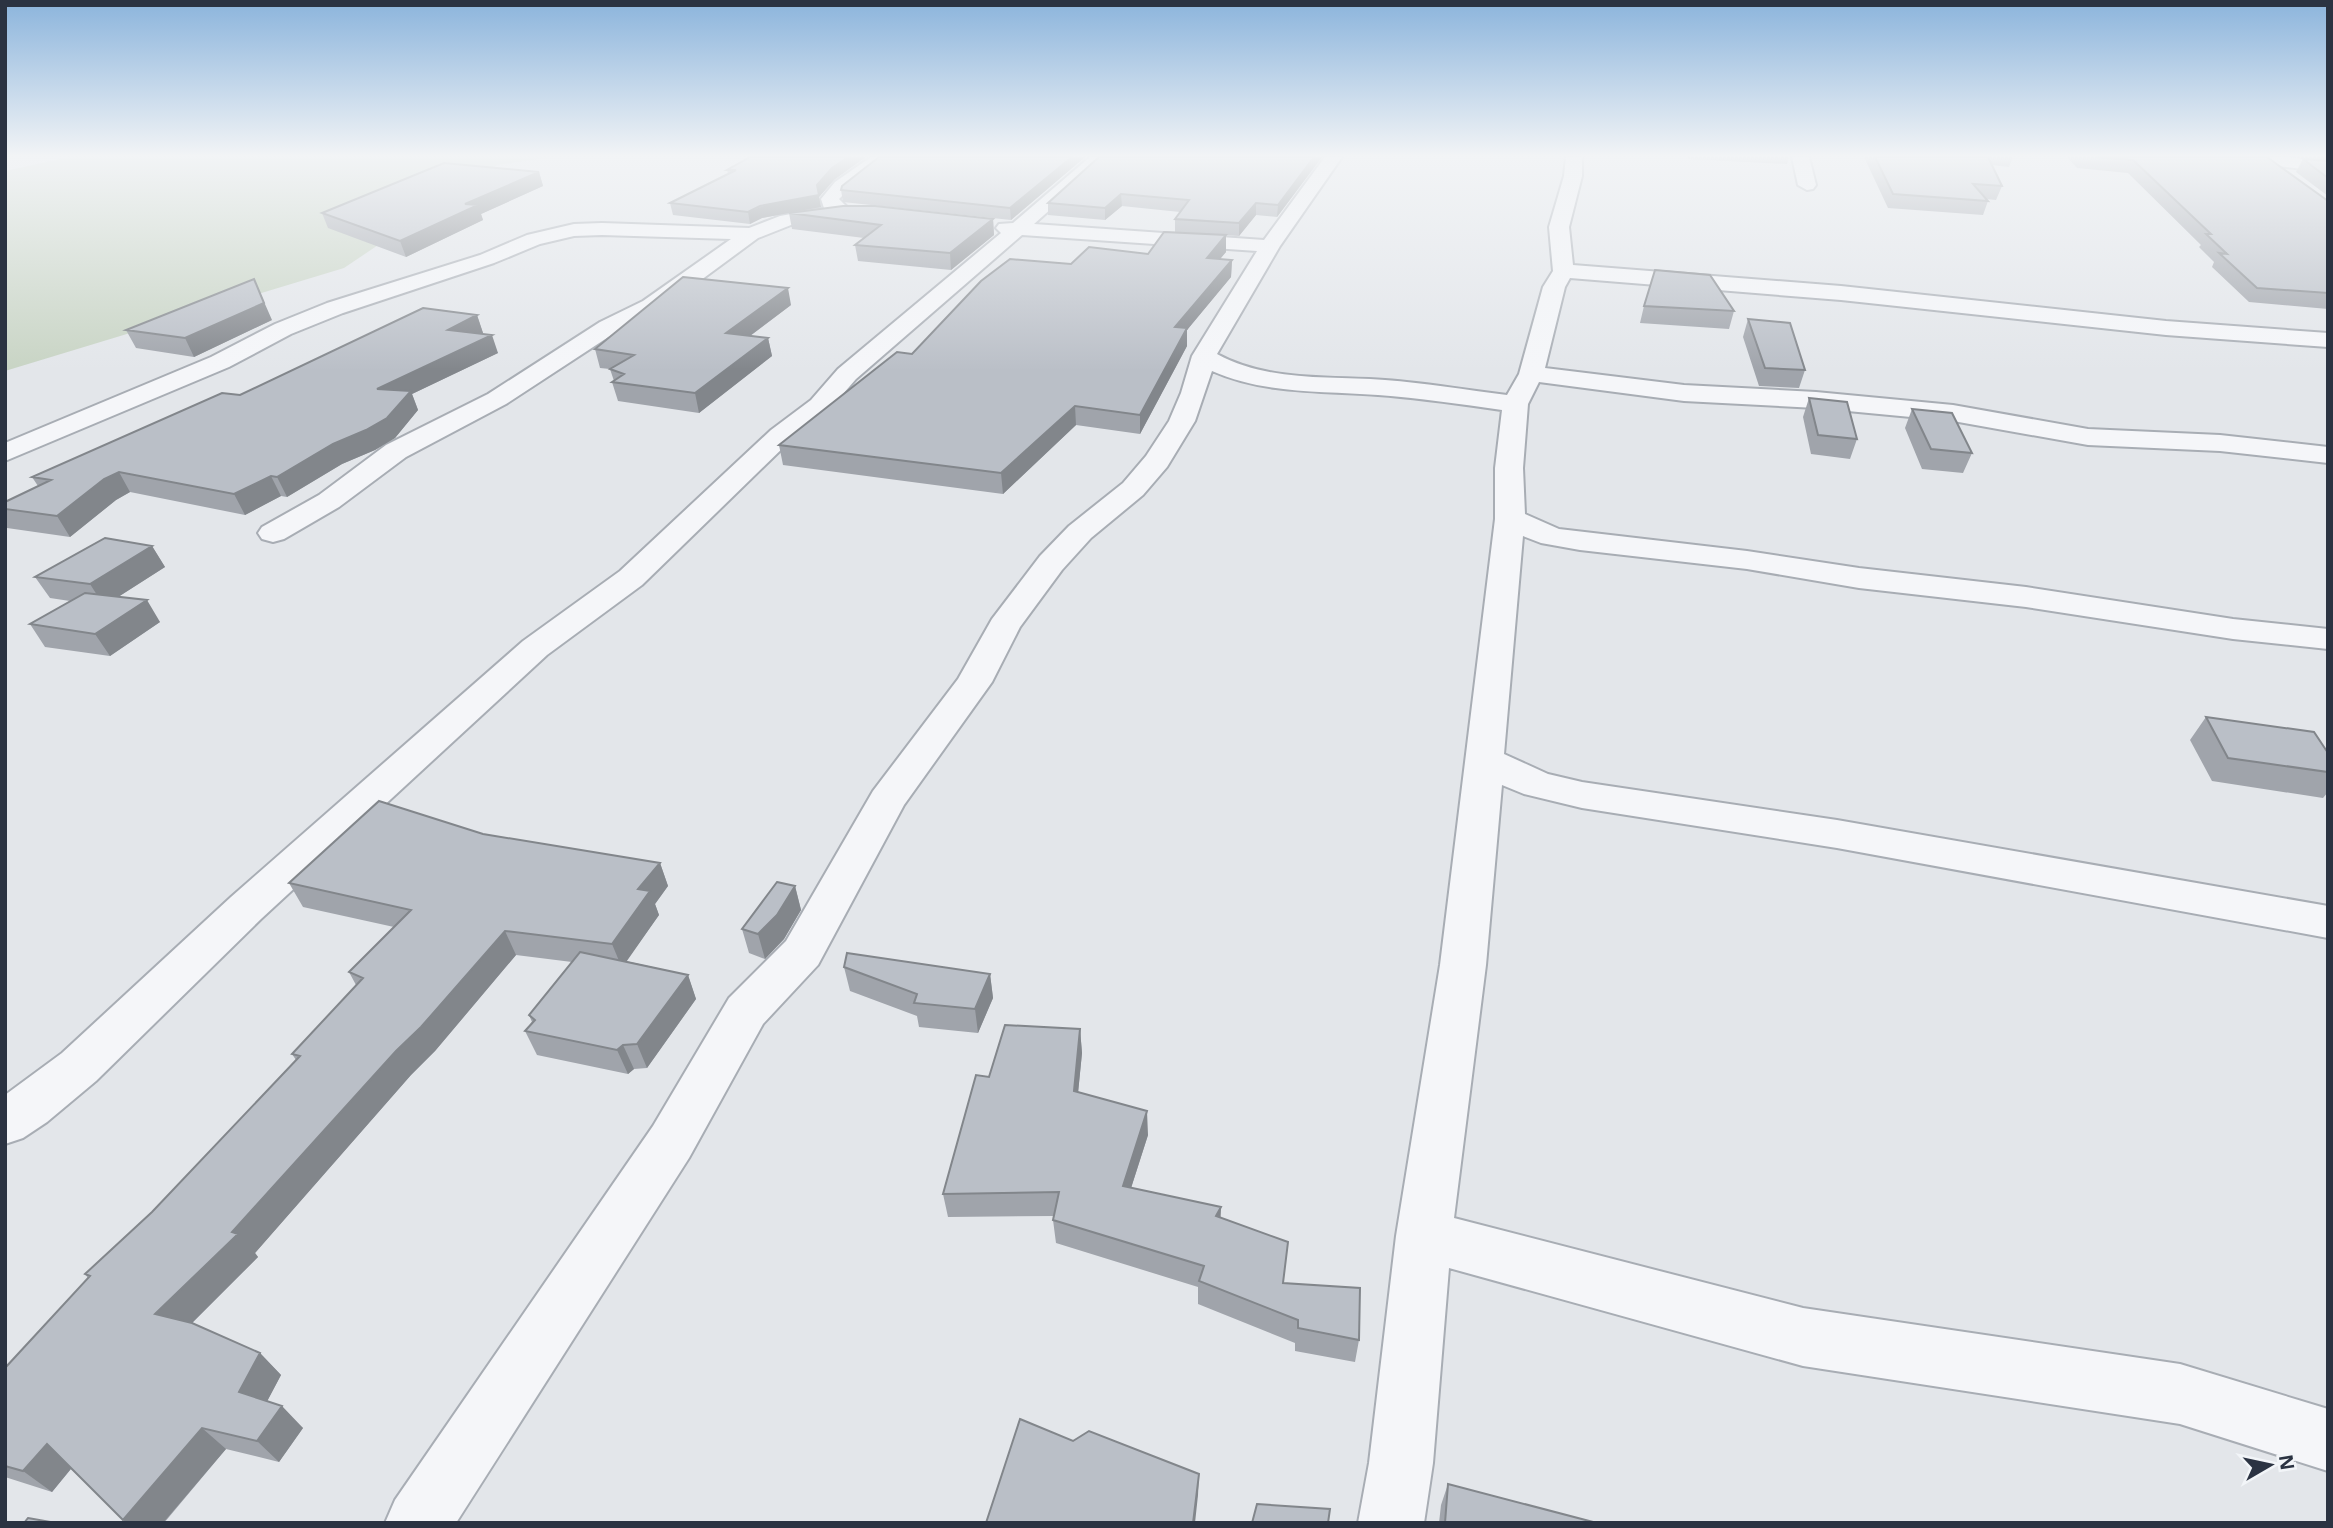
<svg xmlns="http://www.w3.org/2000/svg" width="2333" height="1528" font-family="'Noto Sans',sans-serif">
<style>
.green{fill:#c8d4c4}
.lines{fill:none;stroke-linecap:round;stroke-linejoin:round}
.minor-casing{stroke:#a8adb4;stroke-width:4}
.minor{fill:#f5f6f9;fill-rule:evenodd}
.wall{fill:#a0a4ab}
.shaded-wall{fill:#82868b}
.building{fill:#babfc7;stroke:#82868b;stroke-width:2}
</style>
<rect width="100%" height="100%" fill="#e3e6ea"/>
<path class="green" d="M69 157H552L497 165 344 268 5 371V171Z"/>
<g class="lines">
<defs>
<path id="minor" d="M871 157H891L854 184 839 199 851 211 849 215 791 225 758 238 659 311 616 332 506 404 406 457 339 507 284 539 273 542 262 539 258 533 262 527 319 495 386 445 488 394 600 322 643 301 731 239 602 235 574 236 540 244 494 263 343 313 291 334 229 367 5 461V443L211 357 275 324 327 303 480 255 527 235 574 224 602 223 749 228 780 216 824 208 821 199 835 182Z
M1090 157H1109L1034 224 1264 240 1325 157H1342L1280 246 1217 354C1269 382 1328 376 1385 380 1426 383 1466 390 1507 395L1519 374 1543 287 1553 271 1549 227 1564 176 1566 157H1582V176L1569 227 1573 265 1841 286 2166 321 2328 333V347L2166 335 1841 300 1570 278 1565 287 1545 368 1684 385 1816 392 1953 405 2088 429 2220 435 2328 447V463L2220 451 2088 445 1953 421 1816 408 1684 401 1539 382 1528 404 1523 468 1525 514 1559 529 1747 551 1859 568 2026 587 2233 619 2328 629V649L2233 639 2026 607 1859 588 1747 569 1580 550 1541 543 1523 536 1504 754 1548 774 1582 782 1837 820 2328 906V938L1837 848 1582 808 1524 794 1502 785 1486 965 1454 1218 1803 1308 2180 1364 2328 1409V1471L2180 1424 1803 1366 1449 1268 1433 1463 1424 1523H1358L1369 1463 1396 1236 1440 965 1495 519V468L1502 410C1460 404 1419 398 1378 395 1322 391 1264 394 1212 371L1195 421 1167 467 1143 495 1091 538 1062 570 1020 627 992 682 904 805 818 965 763 1024 689 1158 456 1523H385L395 1500 653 1126 729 998 786 941 873 791 958 679 992 619 1040 556 1069 526 1123 483 1146 456 1169 421 1181 393 1192 356 1257 251 1022 235 856 379 829 410 789 442 642 585 547 655 261 919 96 1081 47 1122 23 1138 5 1144V1095L62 1053 231 897 523 641 620 571 771 430 811 400 838 369 1001 233 996 228 999 224 1013 223Z
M1792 157H1809L1816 185 1813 189 1807 190 1798 185Z
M2235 157H2290L2328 162V172L2243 162Z"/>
</defs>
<use href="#minor" class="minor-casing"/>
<use href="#minor" class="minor"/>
</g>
<path class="wall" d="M1085 157 1011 220 843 202 841 190Z
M1322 157 1277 217 1256 215 1239 236 1175 232V219L1180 212 1122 206 1105 220 1048 215V203Z
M1688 157H1789L1787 164 1688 159Z
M1864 157H2013L2009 167 1992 165 2002 186 1996 200 1986 199 1988 201 1983 215 1888 208Z
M2067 157H2267L2328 201V309L2249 302 2212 267 2214 262 2199 247 2201 245 2128 173 2077 168Z
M2283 157H2328V160Z
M2303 159 2328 161V196L2296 172Z
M727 170 834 180 819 197 821 207 762 218 750 224 673 215 670 203 728 174Z
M539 172 543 186 481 214 483 220 406 257 328 228 322 213Z
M789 213 993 219 994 235 951 270 858 261 855 245 864 238 792 229Z
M1226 235V252L1219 259 1232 260 1231 277 1187 330V346L1140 434 1076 425 1003 494 783 465 779 445 912 354 1071 264 1148 254Z
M791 305 750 336 768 338 772 356 699 413 618 401 612 382 614 381 610 369 600 368 595 349Z
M1644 306 1734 311 1729 329 1640 323Z
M477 315 483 333 481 334 498 353 412 394 418 410 395 438 375 450 342 464 287 497 281 496 245 515 130 492 116 500 70 537 7 528 5 526V502L38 486 32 477 240 395Z
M1748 319 1805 370 1799 388 1759 386 1743 337Z
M272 320 194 357 136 348 126 330Z
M1809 398 1857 439 1850 459 1811 454 1803 417Z
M1912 409 1972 453 1963 473 1922 469 1905 428Z
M152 546 165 567 118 597 160 622 110 656 45 647 30 624 70 601 50 598 35 577Z
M2206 717 2328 753V792L2323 798 2212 781 2190 740Z
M483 834 660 863 668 886 655 904 659 915 626 961 688 975 696 999 647 1068 634 1069 628 1074 537 1055 525 1031 532 1022 529 1015 572 962 516 955 435 1051 411 1075 255 1253 258 1257 192 1323 260 1353 281 1375 267 1401 303 1428 279 1462 226 1449 164 1523H127L71 1469 52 1492 5 1477V1368L88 1278 85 1274 152 1212 296 1060 292 1054 356 985 349 972 394 927 303 907 289 883Z
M795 886 801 910 784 939 765 959 749 953 742 929Z
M844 967 990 974 993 998 978 1033 919 1027 917 1016 850 991Z
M1080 1029 1082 1053 1078 1092 1148 1135 1131 1188 1221 1207 1220 1218 1283 1283 1359 1340 1355 1362 1295 1351V1343L1198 1304V1287L1056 1243 1053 1220 1054 1216 948 1217 943 1194 989 1077Z
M1448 1484 1597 1523H1439L1441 1505Z"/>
<path class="shaded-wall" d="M848 157H866L834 180 819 197 821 207 762 218 750 224 748 212 817 185 832 168Z
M1072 157H1085L1011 220 1010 208Z
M1314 157H1322L1277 217 1278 205Z
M539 172 543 186 481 214 483 220 406 257 400 241 465 204Z
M1121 194 1122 206 1105 220V208Z
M1256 203V215L1239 236V223Z
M993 219 994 235 951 270 950 253Z
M1226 235V252L1207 275V258Z
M1232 260 1231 277 1187 330V346L1140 434V415L1175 327Z
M254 279 272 320 194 357 185 338Z
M788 288 791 305 730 351 726 333Z
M477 315 483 333 455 348 448 330Z
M492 335 498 353 412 394 418 410 395 438 375 450 342 464 287 497 277 477 377 389Z
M768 338 772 356 699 413 695 393Z
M1075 406 1076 425 1003 494 1001 473Z
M119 472 130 492 116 500 70 537 57 516 104 479Z
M271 476 281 496 245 515 234 494Z
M152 546 165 567 104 606 90 584Z
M147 600 160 622 110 656 95 634Z
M660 863 668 886 655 904 659 915 622 968 612 944 638 889Z
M795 886 801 910 784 939 765 959 758 934Z
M505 931 516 955 435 1051 411 1075 255 1253 258 1257 178 1337 155 1314 232 1232Z
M990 974 993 998 978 1033 975 1009Z
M688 975 696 999 647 1068 637 1044Z
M1080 1029 1082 1053 1076 1114 1074 1091Z
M623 1045 634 1069 628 1074 617 1050Z
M1147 1111 1148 1135 1124 1210 1123 1186Z
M1221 1207 1220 1230 1216 1216Z
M260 1353 281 1375 261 1413 239 1392Z
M282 1406 303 1428 279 1462 257 1441Z
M202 1428 226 1449 163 1523H127L123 1520Z
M47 1444 74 1465 52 1492 23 1471Z
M1199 1474 1198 1495 1195 1523H1193Z"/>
<path class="building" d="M750 157H848L832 168 817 185 819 195 760 206 748 212 670 203 736 170H727Z
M879 157H1072L1010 208 841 190 842 186Z
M1099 157H1314L1278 205 1256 203 1239 223 1175 219 1189 200 1121 194 1105 208 1048 203Z
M1875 157H1988L2002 186 1973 184 1988 201 1893 194Z
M2096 157H2267L2328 201V293L2257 288 2219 253 2227 254 2206 234H2211L2133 160Z
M2303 159 2328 161V178Z
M444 163 539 172 465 204 478 205 400 241 322 213Z
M843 206H875L993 219 950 253 855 245 881 225 789 213Z
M1164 232 1226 235 1207 258 1232 260 1175 327 1187 328 1140 415 1075 406 1001 473 779 445 897 352 912 354 981 281 1010 259 1071 264 1089 247 1148 254Z
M1655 270 1710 275 1734 311 1644 306Z
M683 277 788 288 726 333 768 338 695 393 612 382 624 374 610 369 634 355 595 349Z
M254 279 264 303 185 338 126 330Z
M423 308 477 315 448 330 492 335 377 389 411 391 387 418 366 430 333 444 277 477 271 476 234 494 119 472 104 479 57 516 5 509V502L51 480 32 477 222 393 240 395Z
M1748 319 1790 323 1805 370 1765 368Z
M1809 398 1847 402 1857 439 1818 435Z
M1912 409 1952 413 1972 453 1931 449Z
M105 538 152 546 90 584 35 577Z
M85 593 147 600 95 634 30 624Z
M2206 717 2314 732 2328 753V772L2228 758Z
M379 801 483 834 660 863 638 889 650 891 612 944 505 931 421 1027 396 1051 232 1232 238 1234 155 1314 192 1323 260 1353 239 1392 282 1406 257 1441 202 1428 123 1520 47 1444 23 1471 5 1466V1368L90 1276 85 1274 152 1212 300 1056 292 1054 363 978 349 972 411 910 289 883Z
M777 882 795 886 777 915 758 934 742 929Z
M580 952 688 975 637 1044 623 1045 617 1050 525 1031 535 1020 529 1015Z
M847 953 990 974 975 1009 914 1003 917 994 844 967Z
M1005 1025 1080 1029 1074 1091 1147 1111 1123 1186 1221 1207 1216 1216 1288 1242 1283 1283 1360 1288 1359 1340 1298 1328V1320L1199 1281 1204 1266 1053 1220 1059 1192 943 1194 976 1075 989 1077Z
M1020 1419 1073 1441 1089 1431 1199 1474 1193 1523H986Z
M1448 1484 1597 1523H1445Z
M1257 1504 1330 1509 1328 1523H1252Z
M28 1518 56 1523H24Z"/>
<linearGradient id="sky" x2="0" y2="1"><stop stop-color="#8bb4dc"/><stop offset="0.42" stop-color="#f2f4f6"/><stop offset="1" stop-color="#f2f4f6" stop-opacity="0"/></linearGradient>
<rect width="2333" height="371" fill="url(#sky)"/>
<rect width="2333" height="1528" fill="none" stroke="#2b3342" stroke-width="14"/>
<g transform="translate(2270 1465) rotate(81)" stroke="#f2f5f8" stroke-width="5" paint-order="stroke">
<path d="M0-5L12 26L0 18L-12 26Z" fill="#2b3342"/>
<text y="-10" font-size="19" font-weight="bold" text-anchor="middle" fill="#2b3342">N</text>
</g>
</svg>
